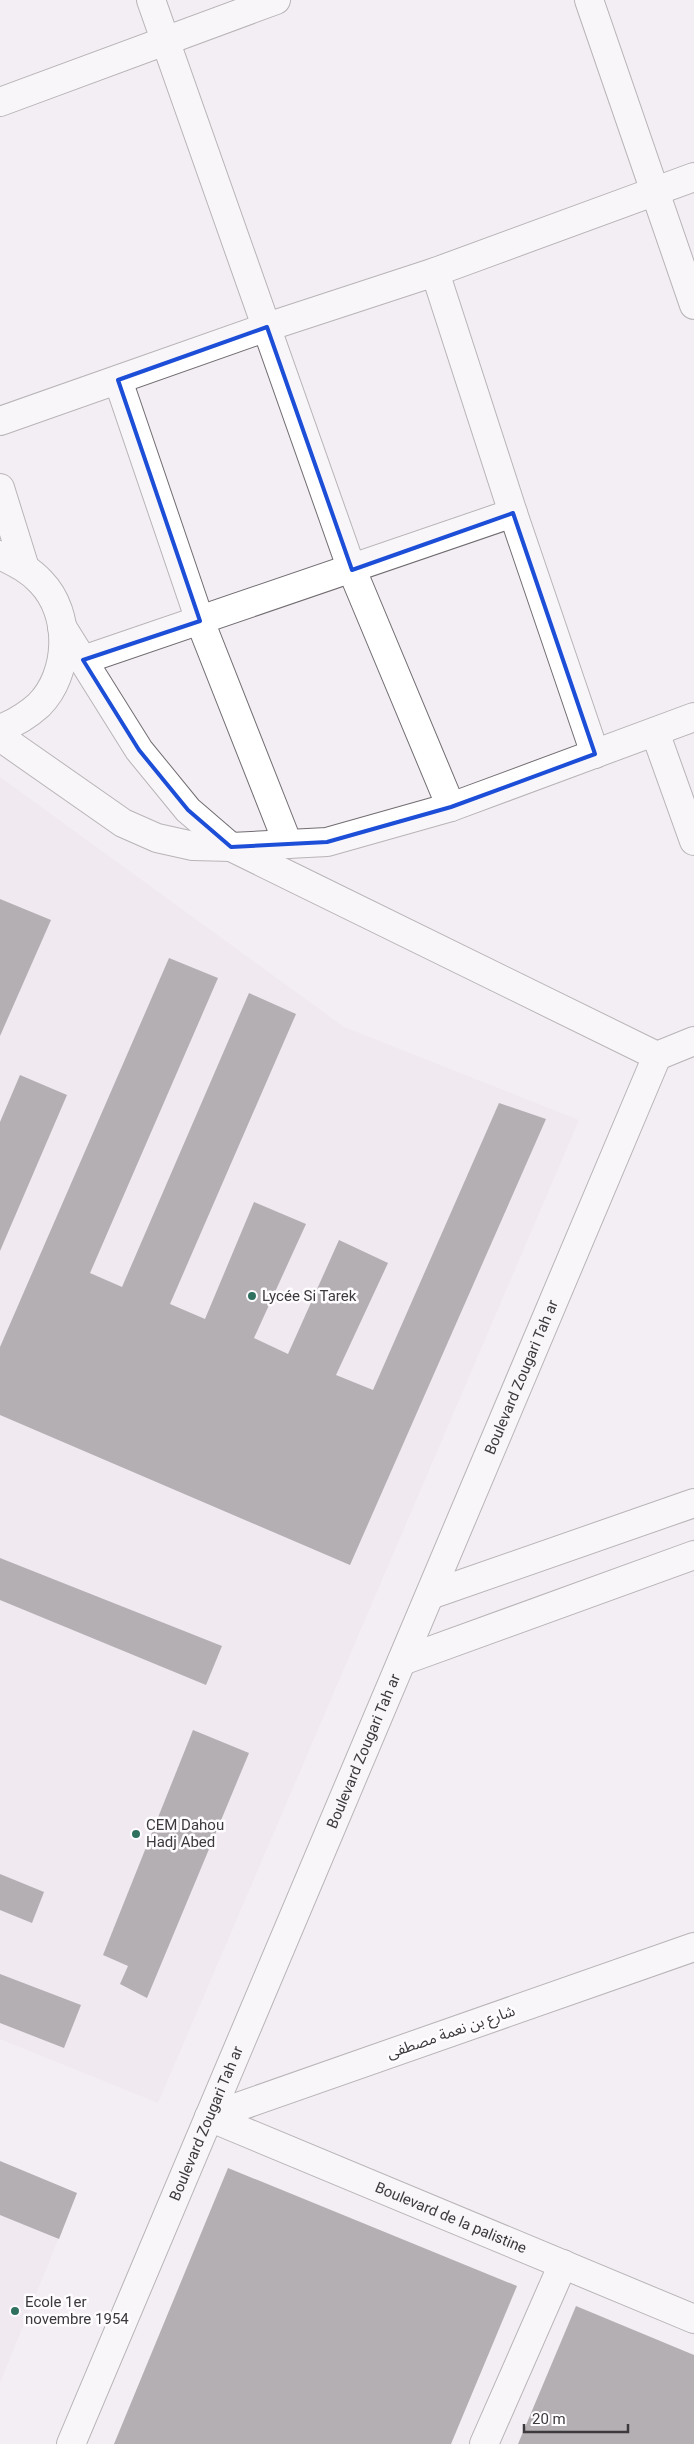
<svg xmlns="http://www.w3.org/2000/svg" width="694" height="2444" font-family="Roboto,'Noto Sans Arabic',sans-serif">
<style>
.built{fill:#ede2ed}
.building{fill:#676267}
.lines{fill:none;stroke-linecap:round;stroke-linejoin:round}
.minor-casing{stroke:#716d71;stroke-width:30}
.minor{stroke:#fff;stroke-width:28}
.marked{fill:none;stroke:#1d4ed8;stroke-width:4;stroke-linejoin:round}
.poi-dot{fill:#2f705e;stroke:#fffcff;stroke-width:2}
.labels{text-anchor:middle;stroke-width:5;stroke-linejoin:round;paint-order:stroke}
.poi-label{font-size:15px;fill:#3c3a3c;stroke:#fffcff;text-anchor:start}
.street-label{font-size:15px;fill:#3c3a3c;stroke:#fffcff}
</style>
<rect width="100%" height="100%" fill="#f3eef3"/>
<path class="built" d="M0 777 344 1027 579 1120 158 2103 0 2039Z
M0 2161 77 2193 0 2383Z"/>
<path class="building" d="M0 899 51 920 0 1036Z
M169 958 218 978 90 1273 122 1287 249 993 296 1014 170 1304 205 1319 254 1202 306 1224 254 1338 288 1354 339 1240 388 1263 336 1375 373 1390 499 1103 546 1119 350 1565 0 1415V1347Z
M20 1075 67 1095 0 1251V1122Z
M0 1558 222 1646 206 1685 0 1600Z
M193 1730 249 1753 147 1998 120 1984 128 1966 103 1955Z
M0 1874 44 1892 32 1923 0 1910Z
M0 1974 81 2005 64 2048 0 2023Z
M0 2161 77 2193 59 2239 0 2215Z
M228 2168 517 2286 451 2444H114Z
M576 2306 694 2355V2444H518Z"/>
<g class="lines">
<defs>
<g id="minor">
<path d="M151 0 352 570 451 807"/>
<path d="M589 0 694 305"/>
<path d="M0 102 276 0"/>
<path d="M435 272 513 513 595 754"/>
<path d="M118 380 200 621 288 844"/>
<path d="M0 421 267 327 435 272 694 177"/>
<path d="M0 488 25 568"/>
<path d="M0 555C16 563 29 569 41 582 72 614 70 674 39 705 27 716 15 723 0 729"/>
<path d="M62 627 139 750 188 810 231 847 657 1056 694 1041"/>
<path d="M83 660 513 513"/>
<path d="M655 732 694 841"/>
<path d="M0 737 123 823 157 838 193 846 231 847 327 842 451 807 694 717"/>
<path d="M430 1595 694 1503"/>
<path d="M402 1661 694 1555"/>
<path id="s1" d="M209 2117 694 2319"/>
<path d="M209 2117 694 1947"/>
<path id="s2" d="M71 2444 657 1056"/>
<path d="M484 2444 563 2264"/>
</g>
</defs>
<use href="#minor" class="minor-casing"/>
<use href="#minor" class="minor"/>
</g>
<path d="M0 0H694V2444H0ZM267 327 352 570 513 513 595 754 451 807 327 842 231 847 188 810 139 750 83 660 200 621 118 380Z" fill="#f3eef3" fill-opacity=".55" fill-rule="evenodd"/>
<path class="marked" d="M267 327 352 570 513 513 595 754 451 807 327 842 231 847 188 810 139 750 83 660 200 621 118 380Z"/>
<g class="poi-dot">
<circle cx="252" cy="1296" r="5"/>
<circle cx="136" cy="1834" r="5"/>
<circle cx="15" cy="2311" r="5"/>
</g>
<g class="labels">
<g class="poi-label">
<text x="262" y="1301">Lycée Si Tarek</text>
<text x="146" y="1830">CEM Dahou<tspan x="146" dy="17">Hadj Abed</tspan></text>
<text x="25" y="2307">Ecole 1er<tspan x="25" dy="17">novembre 1954</tspan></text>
</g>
<g class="street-label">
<text dy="5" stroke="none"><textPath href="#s2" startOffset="1158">Boulevard Zougari Tah ar</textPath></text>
<text dy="5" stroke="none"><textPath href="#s2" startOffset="752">Boulevard Zougari Tah ar</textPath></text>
<text transform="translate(451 2032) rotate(-19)" y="5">شارع بن نعمة مصطفى</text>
<text dy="5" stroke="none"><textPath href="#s2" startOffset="348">Boulevard Zougari Tah ar</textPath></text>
<text dy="5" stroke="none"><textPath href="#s1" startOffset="262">Boulevard de la palistine</textPath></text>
</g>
</g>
<path d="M524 2424v8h104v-8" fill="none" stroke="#3c3a3c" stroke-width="2.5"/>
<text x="532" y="2424" font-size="15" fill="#3c3a3c" stroke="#fffcff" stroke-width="4" paint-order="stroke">20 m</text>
</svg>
